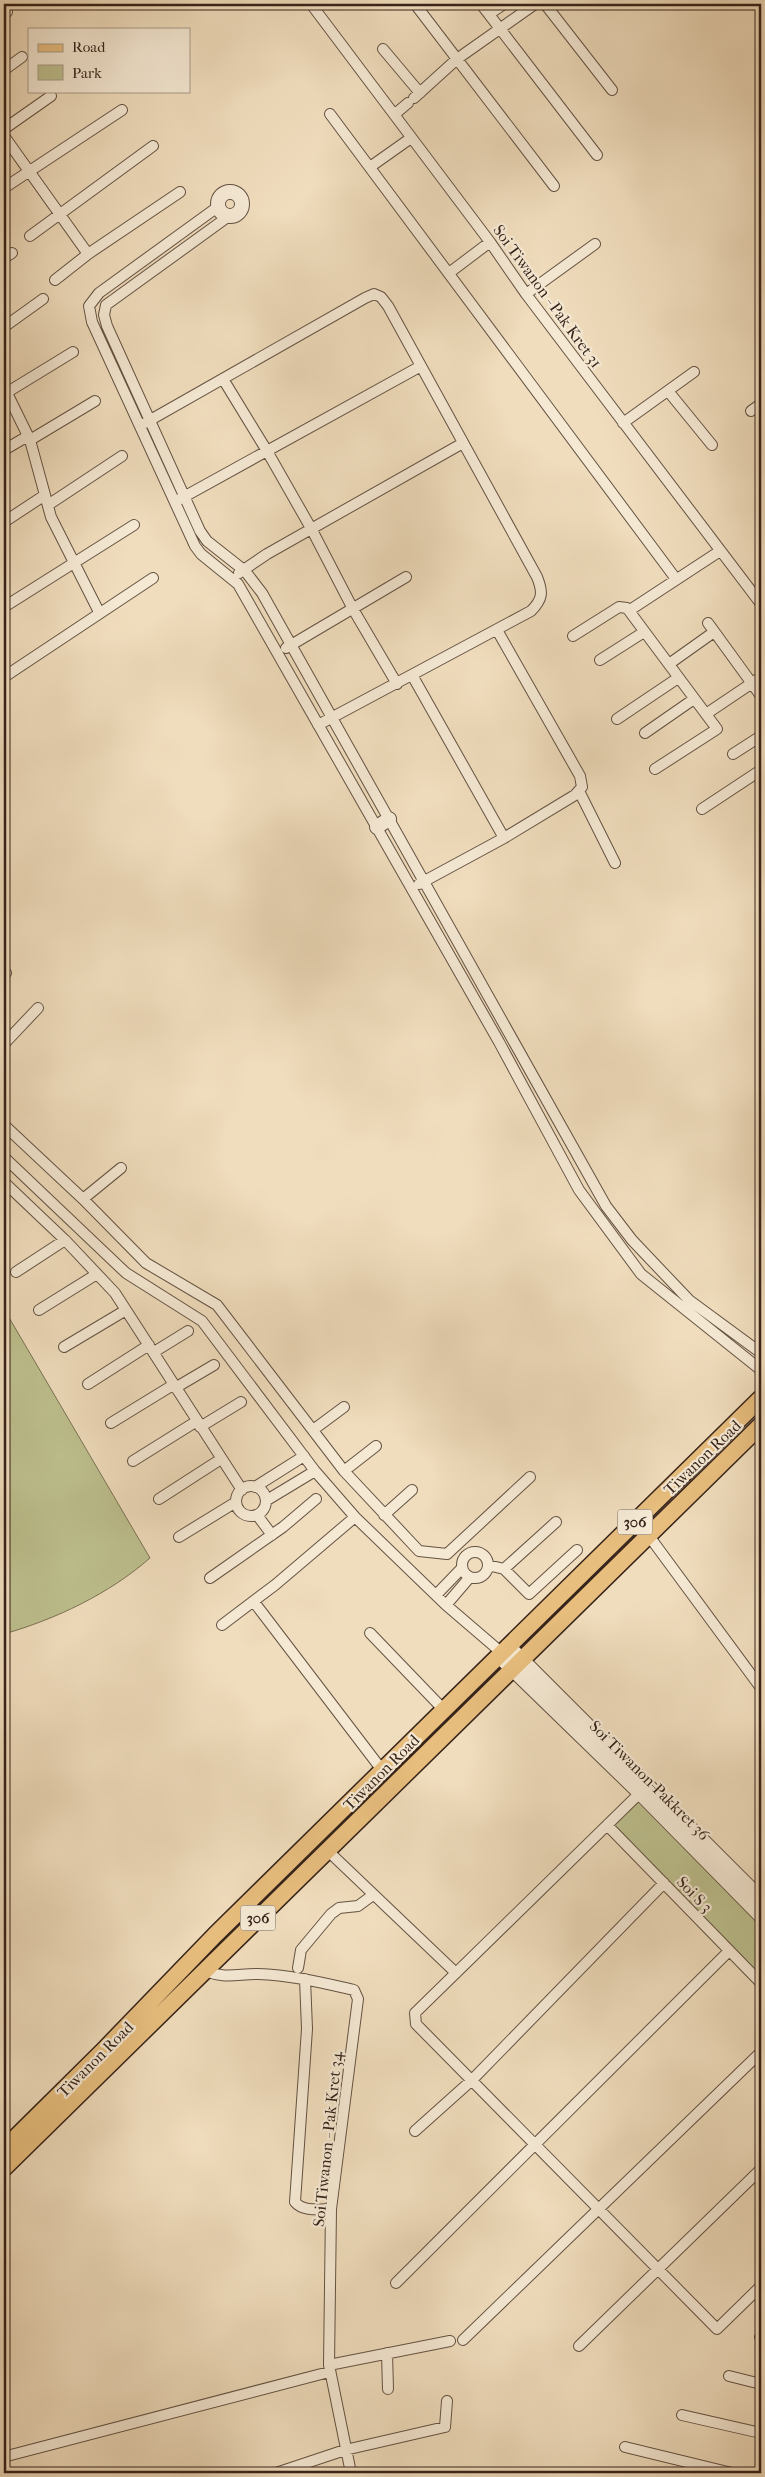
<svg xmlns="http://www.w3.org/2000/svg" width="765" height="2477" font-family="'IM FELL French Canon',serif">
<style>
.green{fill:#bdc08e;stroke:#7a7254}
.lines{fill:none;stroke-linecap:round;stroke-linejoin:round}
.minor-casing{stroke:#645243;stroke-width:12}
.tertiary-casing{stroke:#645243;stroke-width:16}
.primary-casing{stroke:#36231a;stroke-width:19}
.minor{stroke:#f5e9d4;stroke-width:10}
.tertiary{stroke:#f5e9d4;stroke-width:14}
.primary{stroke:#e8be7e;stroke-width:16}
.labels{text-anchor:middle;stroke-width:4.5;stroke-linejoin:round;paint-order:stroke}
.shield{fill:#f5e9d4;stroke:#6f5e52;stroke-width:1}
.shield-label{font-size:15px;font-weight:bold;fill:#36231a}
.street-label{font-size:16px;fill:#36231a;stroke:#f5e9d4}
</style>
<rect width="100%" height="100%" fill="#f0ddbd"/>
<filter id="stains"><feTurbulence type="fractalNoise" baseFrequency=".004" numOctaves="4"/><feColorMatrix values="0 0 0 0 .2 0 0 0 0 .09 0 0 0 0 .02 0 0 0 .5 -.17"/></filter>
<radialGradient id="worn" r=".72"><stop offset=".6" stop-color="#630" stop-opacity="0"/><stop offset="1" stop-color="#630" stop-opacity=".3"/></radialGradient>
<path class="green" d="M4 1309 150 1558C109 1594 56 1619 4 1634Z
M637 1798 761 1923V1983L607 1825Z"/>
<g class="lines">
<defs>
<path id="minor" d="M311 4 490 242 526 294 761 604
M415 4 554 186
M481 4 597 155
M545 4 612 90
M4 14 7 12
M489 14 504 4
M383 49 420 93
M4 70 22 57
M414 98 457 59 535 4
M330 114 676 579
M395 114 408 103
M4 129 51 96
M4 136 88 254
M370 167 411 138
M4 188 122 110
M219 206 99 293 89 306 92 322 195 546 201 554 238 584 499 1042 579 1190 641 1274 761 1370
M229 216 106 305 104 315 107 326 200 531 207 541 245 571 262 593 606 1206 632 1240 689 1300 761 1353
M30 236 153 146
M4 258 12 253
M449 273 490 242
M55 280 88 254 180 192
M526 294 595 244
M4 327 43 299
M223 379 267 451 312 530 353 609 397 684
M4 387 30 440 51 517 99 612
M668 391 712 445
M6 393 73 352
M751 411 761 404
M145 423 365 298 374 294 381 297 388 306 537 577C543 592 543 599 531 611L318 725
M623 423 694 372
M30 440 95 401
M4 450 28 436
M180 499 421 366
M48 505 122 456
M4 522 45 495
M239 573 267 554 463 443
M4 607 134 525
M630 610 720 551
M708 623 761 696
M573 636 619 607 627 608 717 729 655 769
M286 648 406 577
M600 660 644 632
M669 664 714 632
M412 675 504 838
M4 677 153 578
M706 714 761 677
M617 719 678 678
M645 733 694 699
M733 754 761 736
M579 791 615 863
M702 809 761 770
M419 884 504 838 575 795 582 787 580 776 497 630
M4 976 6 973
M4 1044 38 1008
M4 1125 83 1199 146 1263 217 1305 344 1471 419 1551 447 1554 530 1477
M4 1157 126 1273 202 1321 315 1471 355 1517 446 1605 502 1653
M4 1182 65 1240 115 1293 242 1490
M83 1199 121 1168
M16 1272 65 1240
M39 1310 97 1274
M64 1347 126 1310
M154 1352 188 1331
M88 1384 149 1345
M175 1388 214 1365
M111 1423 173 1385
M200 1427 241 1402
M313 1430 344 1407
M133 1461 197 1421
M344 1471 376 1446
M236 1501a15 15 0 1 1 30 0a15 15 0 1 1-30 0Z
M255 1487 304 1456
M159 1499 221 1459
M267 1500 315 1471
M257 1515 272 1535
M384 1515 412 1490
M649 1536 761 1688
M179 1537 236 1502
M462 1565a13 13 0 1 1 26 0a13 13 0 1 1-26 0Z
M488 1565 504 1569 529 1594 577 1550
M504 1569 556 1522
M210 1578 283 1527 316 1499
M436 1595 462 1568
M254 1602 382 1770
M446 1605 470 1577
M222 1625 275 1585 355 1517
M370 1633 444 1710
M644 1789 415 2013 416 2024 717 2329 761 2286
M607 1825 761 1983
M327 1850 456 1973
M298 1968 301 1950 331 1914 339 1908 358 1906 373 1895
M205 1971C226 1979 237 1974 258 1974 291 1975 323 1983 354 1990L358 1999 331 2209 329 2365 351 2473
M305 1979 307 2029 295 2202C303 2212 320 2209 331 2209
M415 2131 472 2080 664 1883
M396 2283 729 1951
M760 2337H761
M463 2340 761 2052
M579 2346 761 2169
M387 2353 388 2389
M329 2365 450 2341
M729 2376 761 2384
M682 2415 761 2433
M625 2447 732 2473
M4 2454 7 2456 329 2372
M276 2473 345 2450 445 2427 447 2401"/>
<path id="tertiary" d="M218 204a12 12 0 1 1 24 0a12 12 0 1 1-24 0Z
M377 827 389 819
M508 1646 761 1899
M499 1656 640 1793 761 1916"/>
<path id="primary" d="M4 2149 102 2052 215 1935 761 1398
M4 2168 761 1425"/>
</defs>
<use href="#minor" class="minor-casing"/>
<use href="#tertiary" class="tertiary-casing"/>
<use href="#primary" class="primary-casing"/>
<use href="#minor" class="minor"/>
<use href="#tertiary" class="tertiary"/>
<use href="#primary" class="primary"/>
</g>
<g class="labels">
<g class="shield">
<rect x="617.5" y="1509.5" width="35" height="25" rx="4"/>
<rect x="240.5" y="1905.5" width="35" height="25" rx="4"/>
</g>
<g class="shield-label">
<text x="635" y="1527">306</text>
<text x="258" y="1923">306</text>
</g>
<g class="street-label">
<text transform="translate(548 296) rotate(54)" y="6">Soi Tiwanon - Pak Kret 31</text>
<text transform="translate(702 1457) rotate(-44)" y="6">Tiwanon Road</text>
<text transform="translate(381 1772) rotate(-45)" y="6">Tiwanon Road</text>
<text transform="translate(650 1780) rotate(45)" y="6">Soi Tiwanon-Pakkret 36</text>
<text transform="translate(695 1894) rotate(46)" y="6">Soi S 3</text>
<text transform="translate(95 2059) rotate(-45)" y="6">Tiwanon Road</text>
<text transform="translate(327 2139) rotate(-84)" y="6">Soi Tiwanon - Pak Kret 34</text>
</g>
</g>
<rect width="765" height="2477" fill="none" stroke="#f0ddbd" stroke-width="20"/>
<rect x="5" y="5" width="755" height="2467" fill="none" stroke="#36231a" stroke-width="2.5"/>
<rect x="10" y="10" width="745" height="2457" fill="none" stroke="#36231a"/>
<rect x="28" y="28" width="162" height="65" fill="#f5e9d4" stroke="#a99a8a"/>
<rect x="38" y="44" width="25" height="8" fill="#e8be7e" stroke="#a99a8a"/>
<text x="72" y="52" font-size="15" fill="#36231a">Road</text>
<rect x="38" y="65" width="25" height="15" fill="#bdc08e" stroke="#a99a8a"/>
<text x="72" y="78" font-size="15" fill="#36231a">Park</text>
<rect width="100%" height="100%" filter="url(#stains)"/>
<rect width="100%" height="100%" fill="url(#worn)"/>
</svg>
